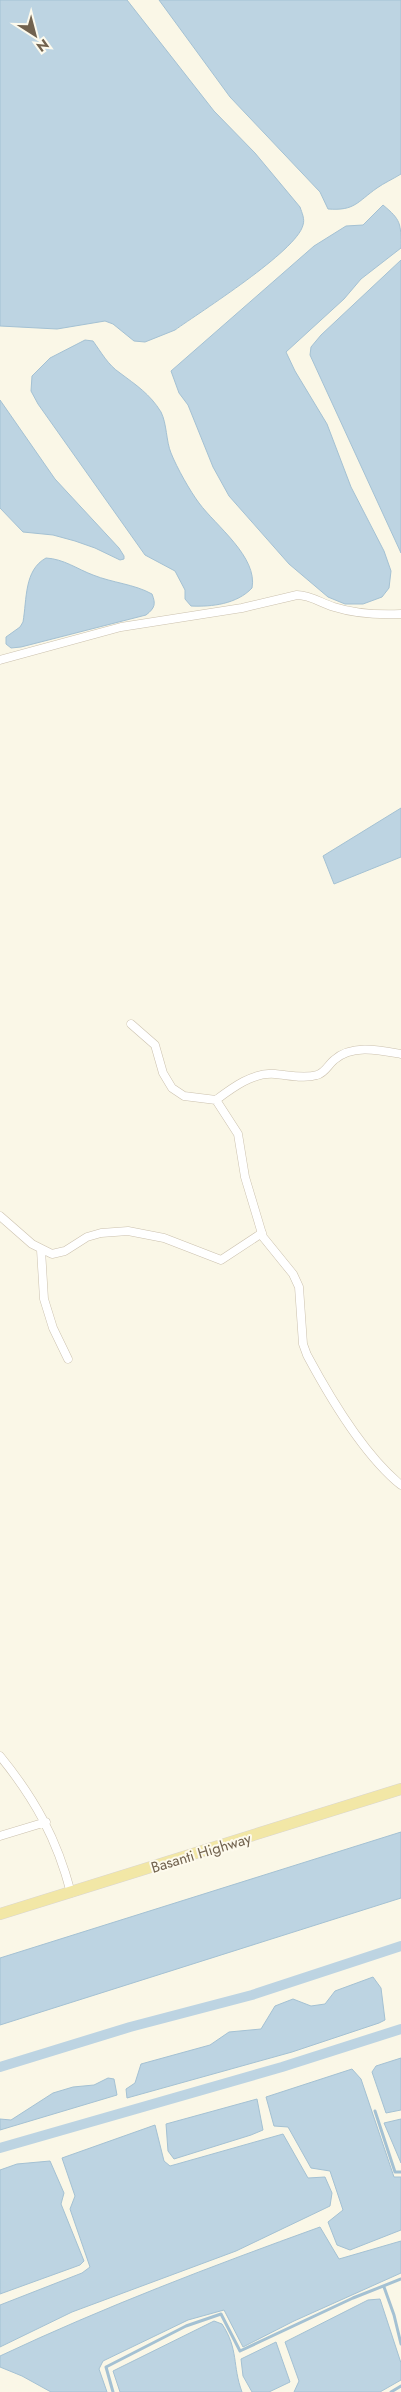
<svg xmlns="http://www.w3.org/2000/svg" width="401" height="2392" font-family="Jost,sans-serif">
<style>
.water{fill:#bdd4e2;stroke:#a4c1d3}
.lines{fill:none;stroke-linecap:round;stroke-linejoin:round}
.stream{stroke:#a4c1d3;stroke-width:3}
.canal{stroke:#bdd4e2;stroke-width:10}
.minor-casing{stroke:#cbc1ae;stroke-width:9}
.primary-casing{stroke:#dad6d1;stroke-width:12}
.minor{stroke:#fff;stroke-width:8}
.primary{stroke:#f2e7a6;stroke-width:11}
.labels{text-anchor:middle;stroke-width:4;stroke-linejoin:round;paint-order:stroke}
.street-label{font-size:15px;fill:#71624e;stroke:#fdfaed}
</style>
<rect width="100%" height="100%" fill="#faf7e7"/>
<path class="water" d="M0 0H127L214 111 255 153 300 207C302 213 305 219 303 225 297 251 200 312 175 330L145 342 134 341 113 324 105 321 57 329 0 326Z
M159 0H401V174C393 179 384 183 377 188 357 202 355 211 328 209L320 192 230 97Z
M383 205C401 220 401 223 401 248L361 279 344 299 286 352 295 371 327 424 351 487 384 551 391 571 389 588 382 597 363 604H345L328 597 289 564 229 496 213 467 188 405 179 393 171 371 314 246 346 226 363 225Z
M401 260V553L310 355 311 347 321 335Z
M85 340 93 341C101 352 108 365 120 373 136 385 150 394 161 412 167 424 166 441 171 453 177 468 190 491 199 503 216 526 258 557 252 588 237 604 212 607 191 606L185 599V590L175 571 145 555 38 404 31 391 32 376 50 358Z
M0 400 55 479 119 548 124 556V559L120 560 95 548 75 541 53 535 23 532 0 508Z
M46 558C64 559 77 569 93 575 113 583 134 584 152 594 156 604 155 608 146 615L21 647 11 648 6 644V637L20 627 23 622C27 599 24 570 46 558Z
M401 808V857L334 884 323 856Z
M401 1832V1898L0 2025V1958Z
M373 1977 381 1988 385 2020 379 2023 292 2052 127 2098 126 2089 135 2083 141 2064 210 2045 229 2032 261 2029 275 2006 293 1999 311 2006 325 2004 335 1991Z
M401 2058V2110L386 2113 372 2072 376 2066Z
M352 2069 361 2079 394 2177H401V2230L350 2250 337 2245 328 2222 343 2210 330 2171 311 2168 288 2127 274 2126 266 2097Z
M108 2078 114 2079 117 2095 0 2130V2119L11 2120 53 2093 73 2087 94 2085Z
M257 2099 263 2130 251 2135 174 2159 168 2151 166 2124Z
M401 2119V2163L384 2123Z
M155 2125 164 2161 170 2166 283 2134 308 2178 325 2177 332 2193 330 2206 236 2251 72 2312 0 2347V2305L82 2273 90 2267 70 2209 75 2196 62 2158Z
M50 2161 64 2193 61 2204 84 2261 80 2265 0 2294V2170L17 2164Z
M320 2227 339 2259 401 2241V2273L294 2321 243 2347 224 2310 188 2320 103 2361 99 2369 107 2392H51L22 2376 0 2367V2356C104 2307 212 2266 320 2227Z
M380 2299 401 2363V2380L380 2392H294L299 2381 285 2342 368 2300Z
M214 2321 222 2324C239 2350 232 2365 242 2392H120L113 2371Z
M276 2342 290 2382 269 2392H252L243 2376 241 2359Z"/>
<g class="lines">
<path class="stream" d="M375 2111 395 2172H401
M384 2287 394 2315 401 2344
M113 2392 106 2367 186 2326 221 2314 240 2351 353 2298 401 2279
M391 2392 401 2386"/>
<path class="canal" d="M0 2067 130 2027 252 1995 401 1946
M0 2148 282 2067 401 2029"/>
<defs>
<path id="minor" d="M0 660 121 627 242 608 297 595C310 595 321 603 334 607 356 614 379 615 401 614
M131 1024 155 1045 163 1073 172 1088 184 1096 216 1100 238 1134 245 1177 263 1237 293 1274 299 1287 303 1344 307 1355C329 1396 365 1456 401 1485
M216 1100C232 1088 253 1072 275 1074 288 1075 304 1079 317 1075 325 1073 328 1065 334 1060 352 1044 379 1050 401 1054
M0 1216 32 1244 52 1254 65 1251 87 1237 101 1233 128 1231 164 1238 221 1260 262 1233
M41 1250 44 1299 53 1328 68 1359
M0 1756C35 1799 57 1839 71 1893
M0 1836 46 1822"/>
<path id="primary" d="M0 1914 401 1789"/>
</defs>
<use href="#minor" class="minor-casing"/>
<use href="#primary" class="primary-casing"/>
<use href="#minor" class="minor"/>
<use href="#primary" class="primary"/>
</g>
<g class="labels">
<g class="street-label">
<text transform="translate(201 1853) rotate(-17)" y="5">Basanti Highway</text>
</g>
</g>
<g transform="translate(35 35) rotate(144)" stroke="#fdfaed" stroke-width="4" paint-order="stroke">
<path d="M0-4L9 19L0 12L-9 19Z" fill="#71624e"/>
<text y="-8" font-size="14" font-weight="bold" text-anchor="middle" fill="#71624e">N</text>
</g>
</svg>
